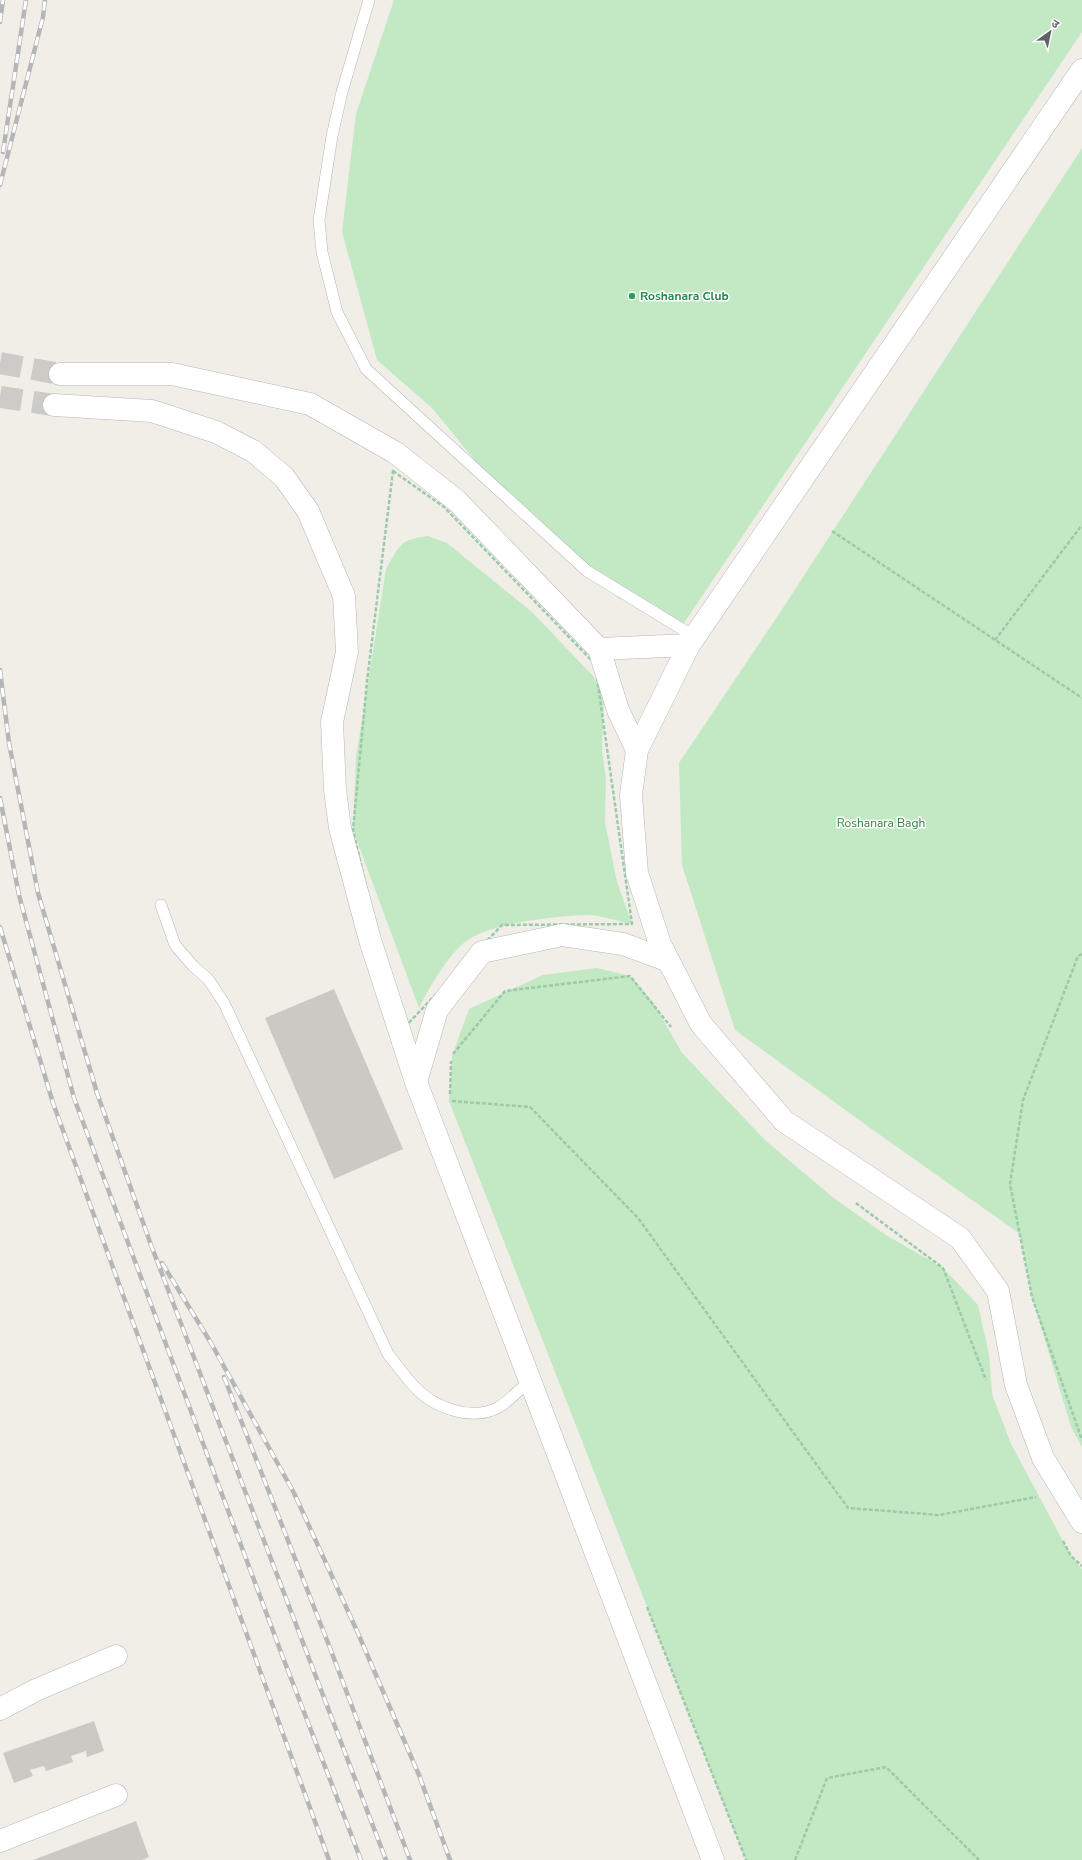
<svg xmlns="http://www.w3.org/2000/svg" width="1082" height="1860" font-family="'Nunito Sans','Noto Sans Devanagari',sans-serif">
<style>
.green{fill:#c3e8c4}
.building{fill:#ccc9c4}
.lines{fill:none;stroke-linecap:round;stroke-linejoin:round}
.minor-tunnel{stroke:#cccbc7;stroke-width:22;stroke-dasharray:22 11;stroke-linecap:butt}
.service-casing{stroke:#b4b7bb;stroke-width:12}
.minor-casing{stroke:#b4b7bb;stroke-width:23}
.path{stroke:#9cc9aa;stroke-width:2.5;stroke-dasharray:4 2;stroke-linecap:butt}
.service{stroke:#fff;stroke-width:11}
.minor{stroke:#fff;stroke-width:22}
.rail-casing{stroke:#b5b6b7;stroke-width:4.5}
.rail{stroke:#fff;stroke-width:3;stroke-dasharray:9;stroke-linecap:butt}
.leisure-dot{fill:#2e9e5b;stroke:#fff;stroke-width:1.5}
.labels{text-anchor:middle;stroke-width:3;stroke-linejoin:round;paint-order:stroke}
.leisure-label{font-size:12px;font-weight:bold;fill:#27864d;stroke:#fff;text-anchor:start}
.park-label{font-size:12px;fill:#328239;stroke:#fff}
</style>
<rect width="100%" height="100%" fill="#f0eee7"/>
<path class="green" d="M394 0H1082V32L684 623 618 598 507 500 433 409 377 360 342 232 356 114Z
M1082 148V1447L1071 1427 1032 1297 1020 1234 873 1130 735 1030 682 865 679 763 779 614Z
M428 536 447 543 532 612 593 676 604 697 602 750 606 780 605 822 617 882 632 924C618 921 603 916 590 915 561 915 495 923 471 938 451 949 429 988 419 1008L353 830 356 758 386 569C400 545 399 540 428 536Z
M597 968 630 976 653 1002 682 1053 766 1141 835 1199 886 1235 943 1268 978 1305 989 1354 992 1394 1011 1444 1071 1556 1082 1569V1860H746L449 1101 452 1056 469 1009 543 975Z"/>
<path class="building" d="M334 989 403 1149 334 1179 265 1018Z
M94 1721 104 1751 87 1757 86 1751 71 1756 73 1762 46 1771 44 1766 30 1770 33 1776 14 1783 3 1753Z
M136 1821 149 1857 142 1860H33Z"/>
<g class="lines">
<path class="minor-tunnel" d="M0 363 60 374
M0 397 54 405"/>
<defs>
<path id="service" d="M369 0 342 92 332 136 319 220 322 252 337 312 366 369 587 571 695 637
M161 905 175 945 193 966 208 979 224 1003 388 1354C396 1364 404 1375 413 1385 433 1408 472 1422 499 1407 510 1400 520 1389 530 1381"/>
<path id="minor" d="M60 374H172L310 404 396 453 457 501 599 649 689 645
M54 405 152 411 216 432 253 451 284 477 308 511 344 596 347 652 332 722 335 790 340 828 370 940 416 1082 713 1860
M599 649 618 710 637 750 631 795 637 873 660 944 701 1024 784 1121 960 1238 998 1291 1016 1385 1043 1458 1082 1522
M637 750 689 645 1082 70
M416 1082 437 1010 482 952 562 935 623 944 669 961
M0 1709 36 1690 116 1656
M0 1841 116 1795"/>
</defs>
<use href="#service" class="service-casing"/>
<use href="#minor" class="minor-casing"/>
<path class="path" d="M393 471 444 507 595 664 632 924 502 925 400 1032 353 830 367 681Z
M832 531 1082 698
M995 640 1082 525
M1082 954 1078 956 1023 1100 1010 1184 1032 1297 1082 1440
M453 1054 505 991 630 976 671 1027
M450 1094 451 1061
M452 1101 530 1107 638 1218 848 1508 939 1515 1036 1497
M856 1203 943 1268 986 1380
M1063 1541 1071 1556 1082 1566
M647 1607 746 1860
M795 1860 827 1778 886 1767 979 1860"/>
<use href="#service" class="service"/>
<use href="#minor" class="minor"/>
<defs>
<path id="rail" d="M0 22 3 0
M3 152 26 0
M0 185 43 17 45 0
M0 670 9 743 38 893 97 1093 151 1245 386 1860
M0 798 19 895 74 1098 282 1655 361 1860
M0 927 53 1103 329 1860
M162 1263 211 1343 294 1493 357 1631 419 1775 450 1860
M224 1377 330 1648 410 1860"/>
</defs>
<use href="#rail" class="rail-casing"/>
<use href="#rail" class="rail"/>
</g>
<circle class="leisure-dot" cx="632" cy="296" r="4"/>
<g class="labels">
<g class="leisure-label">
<text x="640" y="300">Roshanara Club</text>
</g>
<g class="park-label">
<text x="881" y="827">Roshanara Bagh</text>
</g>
</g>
<g transform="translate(1050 32) rotate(33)" stroke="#ffffff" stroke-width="3" paint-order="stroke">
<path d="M0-3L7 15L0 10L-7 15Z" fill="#5e6267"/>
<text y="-6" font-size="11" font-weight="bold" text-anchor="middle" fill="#5e6267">उ</text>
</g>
</svg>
